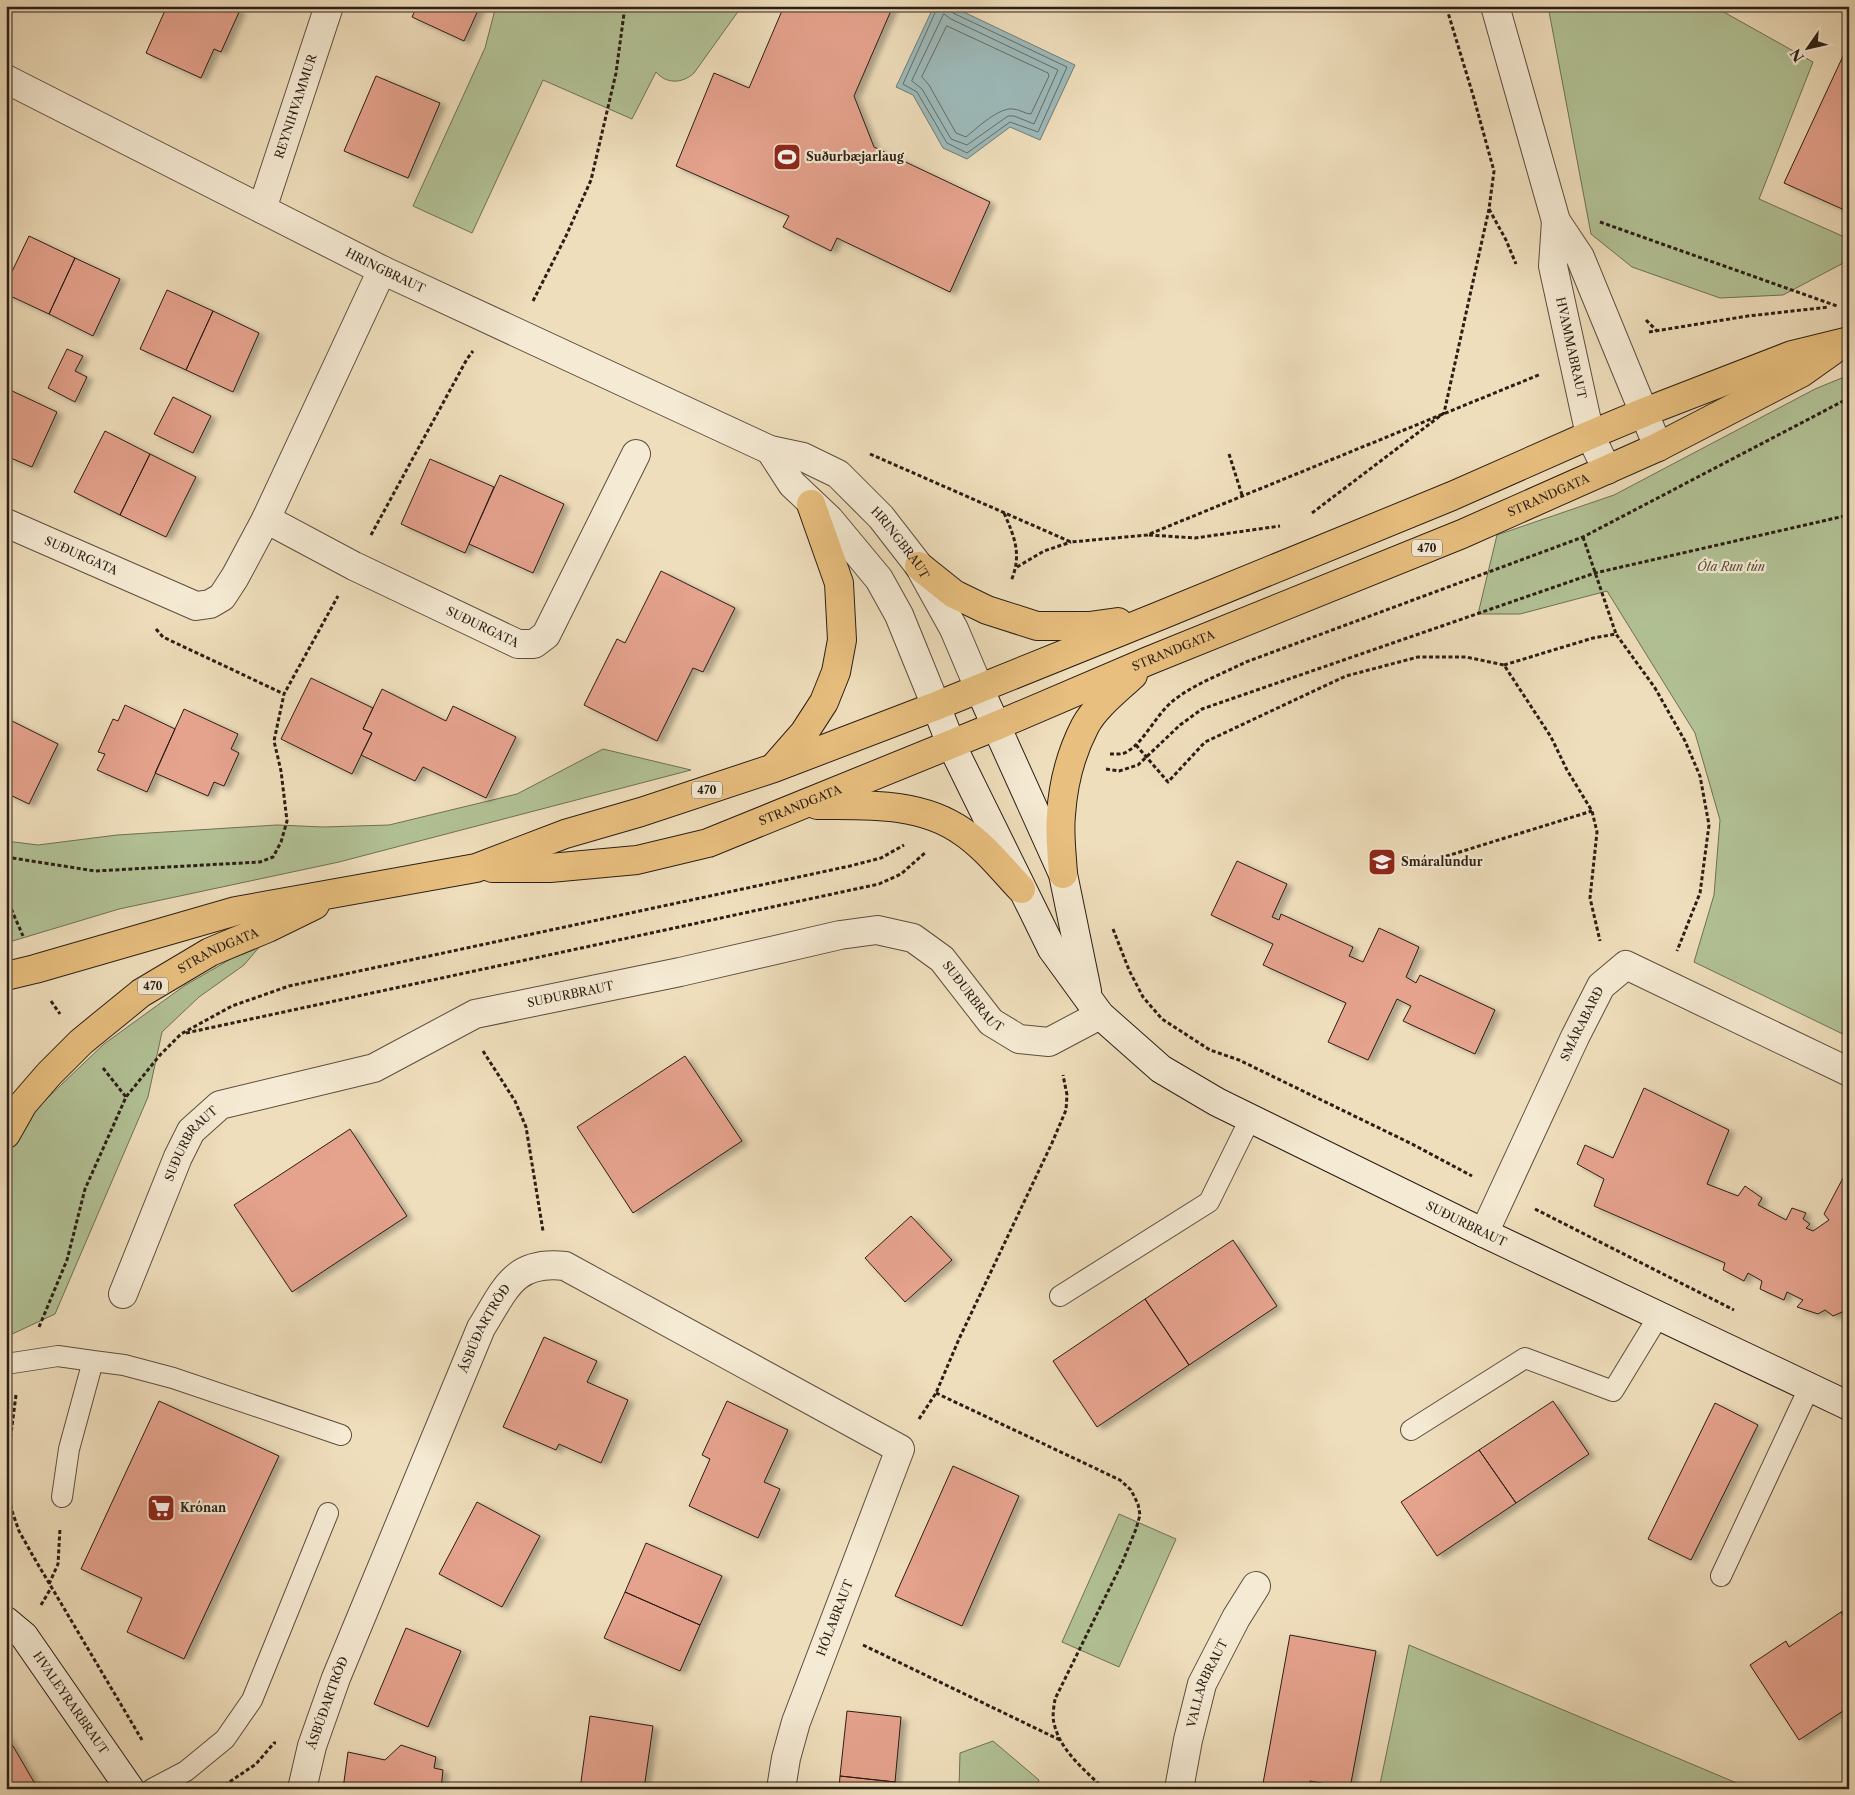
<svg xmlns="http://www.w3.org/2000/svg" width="1855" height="1795" font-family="'Libre Caslon Text',serif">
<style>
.green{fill:#b2c296;stroke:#6e7056}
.water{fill:#9dbaba;stroke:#6f7c78}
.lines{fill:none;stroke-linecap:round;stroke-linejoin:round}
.shore{stroke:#646c68;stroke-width:1}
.building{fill:#e5a28d;stroke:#2b1e15;filter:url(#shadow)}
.lane-casing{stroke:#5c4e3f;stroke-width:22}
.street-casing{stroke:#5c4e3f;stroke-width:30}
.secondary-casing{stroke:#2b1e15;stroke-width:30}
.primary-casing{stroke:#2b1e15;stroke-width:30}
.path{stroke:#2b1e15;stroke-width:3;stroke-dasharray:4 2.5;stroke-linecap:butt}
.lane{stroke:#f5ead3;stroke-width:20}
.street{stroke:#f5ead3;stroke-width:28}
.secondary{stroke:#f5ead3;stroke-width:28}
.primary{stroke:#e8bf7e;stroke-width:28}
.labels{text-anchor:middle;stroke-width:4.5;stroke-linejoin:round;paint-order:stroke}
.shield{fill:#f5ead3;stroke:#685b4e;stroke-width:1}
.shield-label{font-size:11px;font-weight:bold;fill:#2b1e15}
.street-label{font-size:12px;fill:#2b1e15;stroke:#f5ead3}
.poi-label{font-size:12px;font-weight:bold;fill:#2b1e15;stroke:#f5ead3;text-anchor:start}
.park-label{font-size:12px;font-style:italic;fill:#544f3c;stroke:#f5ead3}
</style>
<defs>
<filter id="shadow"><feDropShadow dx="5.5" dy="3" stdDeviation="2.5" flood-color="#0004"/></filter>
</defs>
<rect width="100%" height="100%" fill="#efdebc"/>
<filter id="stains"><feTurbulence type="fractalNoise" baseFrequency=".004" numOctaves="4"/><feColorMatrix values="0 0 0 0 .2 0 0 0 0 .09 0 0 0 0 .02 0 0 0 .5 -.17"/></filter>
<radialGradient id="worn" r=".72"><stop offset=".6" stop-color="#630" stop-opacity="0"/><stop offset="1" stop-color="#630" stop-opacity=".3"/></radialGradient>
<path class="green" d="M496 6H742L694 73C682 84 666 84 656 72L632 119 543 80 472 233 413 206 485 48Z
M1548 6H1713L1813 62 1759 199 1849 239V260L1783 295 1720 298 1632 267 1591 234Z
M1849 375V1037L1694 962 1714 895 1720 820 1695 733 1607 591 1520 614H1478L1497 535 1614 495 1815 389Z
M603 749 691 770 339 862 119 909 6 943V841L38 845 117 835 277 825 323 827 389 825 517 794Z
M267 938 244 965 199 997 162 1032 148 1097 55 1314 10 1335 6 1334V1163L19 1125 104 1044 184 986Z
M1119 1514 1176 1539 1119 1667 1062 1642Z
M1409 1645 1751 1789H1379Z
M993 1741 1039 1780 1036 1789H959L960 1753Z"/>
<path class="water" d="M934 6H951L1075 65 1040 140 1010 127 967 159 943 148 913 95 896 87Z"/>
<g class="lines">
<path class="shore" d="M938 6 903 84 917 92 947 143 967 153 1010 122 1038 132 1067 67 953 13 950 6
M944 14 951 19 1058 70 1034 124 1014 116H1008L967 145 951 139 922 89 912 81Z
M947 26 1048 73 1049 76 1031 114C1025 114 1019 109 1013 109 999 107 977 128 966 137L956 133 929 85 922 77Z"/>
</g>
<path class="building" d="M167 6H231L240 10 221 52 214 49 201 78 146 53Z
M417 6H480L464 41 412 17Z
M784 6H893L854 96 874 147 990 202 950 292 837 238 831 251 783 227 789 216 676 166 714 73 749 88Z
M1844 54 1849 56V212L1784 183Z
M376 76 440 103 408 178 344 151Z
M29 236 75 258 49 314 6 294V284Z
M75 258 120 279 93 336 49 314Z
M167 290 213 311 186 370 140 349Z
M213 311 259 333 233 392 186 370Z
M67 349 83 356 75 371 87 377 75 402 48 388Z
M10 390 57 412 32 467 6 456V399Z
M173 397 211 416 193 453 154 434Z
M105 431 150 454 120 515 74 492Z
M150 454 196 477 166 537 120 515Z
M430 459 494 487 465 553 401 524Z
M500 475 564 504 533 573 469 544Z
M661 571 735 608 703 672 693 668 657 741 584 705 617 639 625 643Z
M311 678 373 708 363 729 372 733 352 774 281 739Z
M382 689 446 721 453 706 516 737 486 798 423 767 415 781 361 755 372 733 363 729Z
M125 705 175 729 147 792 97 770 105 754 98 752 113 719 118 721Z
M184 709 238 734 231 749 239 753 224 786 214 782 208 796 155 773Z
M6 718 58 744 29 804 6 793Z
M1237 861 1287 884 1272 917 1279 920 1281 914 1353 947 1349 956 1363 962 1379 928 1419 947 1406 977 1416 983 1420 975 1495 1010 1475 1054 1403 1021 1411 1006 1397 999 1368 1060 1328 1042 1346 1003 1263 965 1273 944 1211 915Z
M685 1056 742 1141 633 1213 577 1127Z
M1644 1088 1729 1130 1707 1184 1738 1196 1745 1186 1762 1198 1758 1205 1786 1220 1792 1208 1806 1213 1803 1219 1810 1224 1806 1228 1813 1231 1829 1220 1824 1214 1844 1176 1849 1178V1309L1833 1316 1825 1310 1818 1314 1797 1307 1803 1300 1787 1292 1784 1300 1760 1289 1762 1281 1748 1273 1744 1281 1723 1270 1725 1263 1594 1206 1604 1179 1577 1164 1585 1145 1613 1158Z
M350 1129 407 1216 292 1292 234 1205Z
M911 1216 952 1260 905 1302 865 1258Z
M1233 1240 1277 1306 1189 1365 1145 1299Z
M1145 1299 1189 1365 1097 1427 1053 1361Z
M544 1337 597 1361 587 1382 628 1400 601 1463 559 1444 556 1450 503 1427Z
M159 1401 279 1456 184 1659 127 1632 142 1598 81 1569Z
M727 1401 788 1430 764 1482 780 1489 758 1538 689 1506 710 1459 702 1455Z
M1553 1401 1589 1454 1516 1503 1479 1450Z
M1715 1403 1758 1425 1691 1560 1648 1539Z
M1479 1450 1516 1503 1437 1556 1401 1502Z
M953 1466 1019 1496 962 1626 895 1596Z
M477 1502 540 1536 502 1607 439 1574Z
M646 1543 722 1576 700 1625 625 1592Z
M625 1592 700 1625 680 1671 604 1638Z
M1849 1608V1624L1841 1612Z
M1841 1612 1849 1624V1707L1799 1740 1750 1665 1786 1641 1789 1647Z
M406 1628 461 1651 428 1727 374 1704Z
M1290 1635 1376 1651 1350 1788 1310 1781 1309 1789H1262Z
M847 1711 901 1717 895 1782 840 1776Z
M590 1716 653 1726 644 1789H580Z
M6 1734 38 1789H6Z
M401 1745 436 1757 434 1768 443 1770 441 1789H343L348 1752 385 1760Z
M840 1776 895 1782 894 1789H839Z"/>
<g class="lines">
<defs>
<path id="lane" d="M1060 1296 1209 1202 1250 1119
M93 1361 124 1365 173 1378 341 1435
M6 1364 58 1356 93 1361 69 1449 62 1497
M1411 1430 1525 1358 1613 1391 1658 1317
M1721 1576 1809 1388
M152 1789 186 1771 225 1739 252 1700 328 1513"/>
<g id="street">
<path d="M1495 6 1556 221 1580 257 1658 447"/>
<path id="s1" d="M6 79 382 270 770 450 803 457 838 474 881 517 919 566 954 629 979 688"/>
<path id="s2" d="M262 209 329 6"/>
<path id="s3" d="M1556 221 1553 266 1590 435 1607 470"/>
<path d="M770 450 792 484 830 520 879 579 899 615 936 706"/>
<path id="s4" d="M266 519 354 566 518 644H534L546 635 636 454"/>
<path id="s5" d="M6 523 196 606 210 604 222 597 235 577 266 519 382 270"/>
<path id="s6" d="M1484 1233 1575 1037 1601 986 1626 965 1849 1072"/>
<path id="s7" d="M123 1294 178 1157 191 1131 220 1105 374 1068 475 1014 680 972 840 935 877 930 913 938 942 959 991 1022 1019 1039 1049 1042 1100 1015"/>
<path id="s8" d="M302 1789 312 1746 336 1678 481 1328C505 1290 513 1260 565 1266L900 1449 796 1722 786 1758 781 1789"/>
<path id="s9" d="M1179 1789 1188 1740 1202 1684 1236 1618 1256 1586"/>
</g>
<g id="secondary">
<path d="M979 688 1063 874 1087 991"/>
<path id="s10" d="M936 706 951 744 1052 949 1100 1015 1161 1069 1217 1102 1484 1233 1849 1406"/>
<path id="s11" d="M6 1621 24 1636 130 1789"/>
</g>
<g id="primary">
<path d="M919 566 954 594 987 610 1037 626H1089L1118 622"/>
<path d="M776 765 804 733 824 702 836 672 842 640 839 583 811 504"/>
<path d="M817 805C867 805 921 802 963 832 985 847 1002 869 1021 889"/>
<path id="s12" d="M492 868H550L637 860 708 843 996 726 1148 661 1462 534 1658 447 1801 373 1832 351"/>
<path d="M1063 874C1062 855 1059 834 1061 815 1063 785 1071 753 1085 726 1095 707 1117 690 1133 675"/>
<path d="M6 976 35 969 236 911 476 868 565 834 641 812 774 768 936 706 1159 616 1452 496 1590 435 1645 412 1792 355 1849 341"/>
<path id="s13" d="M6 1134 23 1104 49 1074 81 1042 141 993 210 952 268 928 315 905"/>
</g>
</defs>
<use href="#lane" class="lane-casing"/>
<use href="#street" class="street-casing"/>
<use href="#secondary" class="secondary-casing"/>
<use href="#primary" class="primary-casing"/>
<path class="path" d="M1489 209 1506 240 1516 264
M1600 222 1837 306
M533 301 566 236 591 180 616 73 625 6
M1646 320 1657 331
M1649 332 1748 316 1829 307
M870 454 1071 542 1147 535 1541 374
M1229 454 1242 495
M1004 513C1015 538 1022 555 1011 581
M1312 513 1444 413 1489 209 1494 171 1473 95 1446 6
M371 535 467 359 473 351
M1149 535 1195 538 1280 526
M1583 537 1616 634
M1017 567 1044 551 1071 542
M156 629 163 637 284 694
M1504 665 1593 638 1616 634 1655 688 1685 741 1700 776 1709 825 1700 893 1677 951
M1136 745 1168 782 1205 742 1346 676 1418 657H1466L1504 665 1551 737 1567 770 1592 811 1597 832 1590 898 1600 941
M1110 754C1116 754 1123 755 1128 751 1144 742 1157 713 1174 700 1196 683 1222 674 1246 662L1583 537 1849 398
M1106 769 1119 771 1138 765 1180 725 1202 709 1595 573 1849 515
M6 857 95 871 260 862 273 857 281 842 287 821 281 771 274 741 284 694 338 596
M1421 864 1592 811
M6 897 23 936
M1113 929 1129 970 1143 997 1162 1019 1210 1050 1239 1060 1412 1144 1472 1176
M51 1001 60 1014
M186 1033 879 884 901 874 926 852
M483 1051 515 1101 526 1127 543 1231
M103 1068 126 1097
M1535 1209 1734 1310
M39 1327 67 1260 85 1189 126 1097 160 1055 181 1034 232 1006 289 986 850 866 881 858 904 845
M936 1393 1120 1480 1131 1490 1138 1504 1140 1515 1136 1529 1122 1563 1055 1699C1054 1706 1052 1716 1054 1723 1060 1751 1085 1770 1104 1789
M16 1395 7 1465 8 1493 12 1511 19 1531 33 1556 142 1740
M919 1419 936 1393 959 1339 1052 1143 1066 1110 1067 1095 1063 1075
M49 1584 58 1564 60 1528
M41 1605 51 1588
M863 1645 1060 1740
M219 1789 256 1764 274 1743H276"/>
<use href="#lane" class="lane"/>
<use href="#street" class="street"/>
<use href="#secondary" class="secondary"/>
<use href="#primary" class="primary"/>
</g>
<defs>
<symbol id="stadium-square" viewBox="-11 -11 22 22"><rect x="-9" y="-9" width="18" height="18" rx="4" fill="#8f2418" stroke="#f5ead3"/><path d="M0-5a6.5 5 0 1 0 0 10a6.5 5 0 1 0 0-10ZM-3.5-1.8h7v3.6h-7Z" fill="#fff"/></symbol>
<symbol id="school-square" viewBox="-11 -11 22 22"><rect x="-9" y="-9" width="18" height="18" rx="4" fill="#8f2418" stroke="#f5ead3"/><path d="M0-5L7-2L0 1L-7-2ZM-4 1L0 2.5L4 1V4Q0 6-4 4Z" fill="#fff"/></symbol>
<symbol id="supermarket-square" viewBox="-11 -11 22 22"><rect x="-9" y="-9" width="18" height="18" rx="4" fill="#8f2418" stroke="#f5ead3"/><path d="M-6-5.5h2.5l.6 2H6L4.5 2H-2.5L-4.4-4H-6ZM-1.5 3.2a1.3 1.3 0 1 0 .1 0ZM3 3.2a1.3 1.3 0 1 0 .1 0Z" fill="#fff"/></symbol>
</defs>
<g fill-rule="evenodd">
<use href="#stadium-square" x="771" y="141" width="32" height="32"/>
<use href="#school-square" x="1366" y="846" width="32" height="32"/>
<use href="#supermarket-square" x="145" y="1492" width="32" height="32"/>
</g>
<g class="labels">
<g class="shield">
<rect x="1412" y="539.5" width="30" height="17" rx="4"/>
<rect x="692" y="781.5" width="30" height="17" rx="4"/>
<rect x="138" y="977.5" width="30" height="17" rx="4"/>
</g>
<g class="shield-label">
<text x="1427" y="552">470</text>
<text x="707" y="794">470</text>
<text x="153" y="990">470</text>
</g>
<g class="street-label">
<text dy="4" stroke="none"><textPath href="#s2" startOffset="108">REYNIHVAMMUR</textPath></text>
<text dy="4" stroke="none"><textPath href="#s1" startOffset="425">HRINGBRAUT</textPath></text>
<text dy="4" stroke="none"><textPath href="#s3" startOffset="129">HVAMMABRAUT</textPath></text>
<text dy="4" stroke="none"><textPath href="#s12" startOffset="1128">STRANDGATA</textPath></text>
<text dy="4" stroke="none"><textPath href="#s1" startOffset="1015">HRINGBRAUT</textPath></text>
<text dy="4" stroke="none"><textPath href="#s5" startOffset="82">SUÐURGATA</textPath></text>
<text dy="4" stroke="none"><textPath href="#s4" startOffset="242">SUÐURGATA</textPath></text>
<text dy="4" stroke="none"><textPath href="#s12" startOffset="722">STRANDGATA</textPath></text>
<text dy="4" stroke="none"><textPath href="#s12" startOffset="318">STRANDGATA</textPath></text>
<text dy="4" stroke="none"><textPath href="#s13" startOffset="285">STRANDGATA</textPath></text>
<text dy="4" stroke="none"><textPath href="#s7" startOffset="586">SUÐURBRAUT</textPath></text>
<text dy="4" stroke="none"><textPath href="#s7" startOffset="1021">SUÐURBRAUT</textPath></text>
<text dy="4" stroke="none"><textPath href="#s6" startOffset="231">SMÁRABARÐ</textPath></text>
<text dy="4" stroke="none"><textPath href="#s7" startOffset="166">SUÐURBRAUT</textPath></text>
<text dy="4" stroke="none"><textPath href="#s10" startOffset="775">SUÐURBRAUT</textPath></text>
<text dy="4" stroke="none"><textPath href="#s8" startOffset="496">ÁSBÚÐARTRÖÐ</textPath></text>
<text transform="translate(835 1618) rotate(-69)" y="4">HÓLABRAUT</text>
<text dy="4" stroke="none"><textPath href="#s9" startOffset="110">VALLARBRAUT</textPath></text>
<text dy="4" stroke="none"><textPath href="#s11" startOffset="105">HVALEYRARBRAUT</textPath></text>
<text dy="4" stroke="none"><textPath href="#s8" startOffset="90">ÁSBÚÐARTRÖÐ</textPath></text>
</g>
<g class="poi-label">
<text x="806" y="161">Suðurbæjarlaug</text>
<text x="1401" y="866">Smáralundur</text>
<text x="180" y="1512">Krónan</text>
</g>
<g class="park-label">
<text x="1731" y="571">Óla Run tún</text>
</g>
</g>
<rect width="1855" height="1795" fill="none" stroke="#efdebc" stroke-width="25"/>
<rect x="8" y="8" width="1840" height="1780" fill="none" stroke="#2b1e15" stroke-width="2.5"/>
<rect x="12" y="12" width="1830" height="1770" fill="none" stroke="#2b1e15"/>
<g transform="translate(1808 48) rotate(236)" stroke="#f5ead3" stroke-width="4" paint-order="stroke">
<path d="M0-4L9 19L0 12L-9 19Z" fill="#2b1e15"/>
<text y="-8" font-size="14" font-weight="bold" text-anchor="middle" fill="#2b1e15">N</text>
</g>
<rect width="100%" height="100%" filter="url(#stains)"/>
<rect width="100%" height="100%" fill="url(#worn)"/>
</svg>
